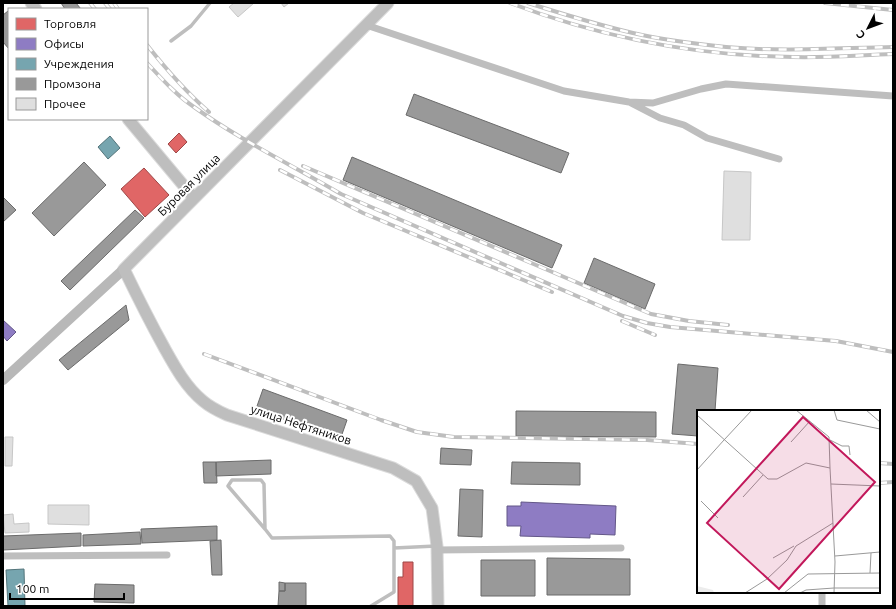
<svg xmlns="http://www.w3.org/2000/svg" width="896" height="609" font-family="Ubuntu,sans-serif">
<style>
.shops{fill:#e06666;stroke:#9d4747}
.offices{fill:#8e7cc3;stroke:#635788}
.public{fill:#76a5af;stroke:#53747a}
.industry{fill:#999;stroke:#6b6b6b}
.building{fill:#dfdfdf;stroke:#c7c7c7}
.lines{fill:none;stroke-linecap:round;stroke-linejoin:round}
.primary-casing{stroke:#dbdbdb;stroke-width:13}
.lane{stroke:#bebebe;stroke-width:3.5}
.street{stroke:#bebebe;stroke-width:7}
.secondary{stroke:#b8b8b8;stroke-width:10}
.primary{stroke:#bebebe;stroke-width:11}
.rail-casing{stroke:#bebebe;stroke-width:4}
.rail{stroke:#fff;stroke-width:2.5;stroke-dasharray:8;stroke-linecap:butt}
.labels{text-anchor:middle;stroke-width:4;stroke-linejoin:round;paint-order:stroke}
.street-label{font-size:12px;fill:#000;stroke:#fff}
.inset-road{fill:none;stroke:#999;stroke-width:1}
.view{fill:#c2185b;fill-opacity:0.15;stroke:#c2185b;stroke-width:2}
.inset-edge{fill:none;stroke:#000;stroke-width:2}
</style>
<rect width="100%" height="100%" fill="#fff"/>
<path class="shops" d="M179 133 187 142 176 153 168 144Z
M144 168 169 195 145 217 121 189Z
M403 562H413V606H398V577H403Z"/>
<path class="offices" d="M3 320 16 332 7 341 3 336Z
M521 502 616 506 615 535 590 534V538L520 536 521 526H507V506H521Z"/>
<path class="public" d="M110 136 120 148 108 159 98 147Z
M24 569 25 606H8L6 570Z"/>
<path class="industry" d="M61 3H76L81 9H65Z
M8 11H9V49L3 42V15Z
M414 94 569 153 561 173 406 115Z
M352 157 562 245 552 268 343 180Z
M84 162 106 185 54 236 32 213Z
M3 197 16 210 3 222Z
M135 210 144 218 70 290 61 281Z
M594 258 655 284 645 309 584 283Z
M126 305 129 320 68 370 59 360Z
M678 364 718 368 715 411H698V436L672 434Z
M263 389 347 420 340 440 256 409Z
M516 411 656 412V437L516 436Z
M441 448 472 450 471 465 440 464Z
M271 460V474L216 476V462Z
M203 462H216L217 483H204Z
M512 462 580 463V485L511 484Z
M460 489 483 490 482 537 458 536Z
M217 526V540L142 543 141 529Z
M140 532 141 544 83 546V535Z
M81 533V546L3 550V536Z
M221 540 222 575H212L210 541Z
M547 558 630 559V595H547Z
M481 560H535V596H481Z
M279 582 285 583V591H279Z
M285 583H306V606H278L279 591H285Z
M95 584 134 585V603L94 602Z"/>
<path class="building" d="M234 3H254L238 17 229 7Z
M281 3H289L284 7Z
M724 171 751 172 750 240H722Z
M5 437H13L12 466H5Z
M48 505H89V525L48 524Z
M13 514 14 524 29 523V532L5 533 3 515Z"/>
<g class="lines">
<defs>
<path id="primary" d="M31 3 36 9
M388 3 124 269C137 296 150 322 165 349 175 367 186 387 203 401 210 407 218 411 227 415L393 468 416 481 432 508 437 546 438 606
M128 119 194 198"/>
</defs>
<use href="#primary" class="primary-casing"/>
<path class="lane" d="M171 41 191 26 210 3
M265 529 228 486 232 480H261L264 484 265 529 272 538 390 536 394 541V548
M371 606 394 592V548L436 546"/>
<path class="street" d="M366 25 564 91 629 102 653 103 701 89 726 84 893 96
M631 103 660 118 684 125 707 138 779 159
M437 550 621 548
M3 556 167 555
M822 606V592"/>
<path class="secondary" d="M3 380 124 269"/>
<use href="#primary" class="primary"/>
<defs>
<path id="rail" d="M90 3 95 9
M105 3 110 9
M114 3 118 9
M510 3C600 37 696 56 793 57 826 58 860 55 893 54
M528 3C566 15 604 27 642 35 670 41 698 44 726 47 782 52 838 48 893 47
M825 3 893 10
M147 45C166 69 186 92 209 112
M147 63C162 79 176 95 194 107 240 140 292 165 341 194L623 316 647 323 670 327 836 341 893 352
M303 166 651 314 689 321 728 325
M280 170 363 213 552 292
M622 321 655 335
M204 354 381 420 417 432 454 437 647 440 698 444
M879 463 893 464
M879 483 893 482"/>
</defs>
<use href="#rail" class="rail-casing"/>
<use href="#rail" class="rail"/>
</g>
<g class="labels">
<g class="street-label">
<text transform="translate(189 185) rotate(-45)" y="4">Буровая улица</text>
<text transform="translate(301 425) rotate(18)" y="4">улица Нефтяников</text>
</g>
</g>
<g transform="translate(697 410)">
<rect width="183" height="183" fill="#fff"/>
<path d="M0 176 16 180 17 183H0Z" fill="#ececec"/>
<path class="inset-road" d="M99 0 132 27 133 58M137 0 140 10 183 19M169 0 183 12M0 5 71 69H80L109 53 133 58 138 152 137 183M27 30 55 0M133 30 145 36H152L153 45M94 32 113 11M0 60 27 30M134 74 183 76M46 87 66 65M4 91 21 108M138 146 183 142M76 148 97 136M173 163 174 143M137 178H183M48 183 70 169 90 150 99 136 136 113M87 183 111 164 183 163M103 183 109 180 137 178"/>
<path class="view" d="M106 7 178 72 82 179 10 113Z"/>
<rect width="183" height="183" class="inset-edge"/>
</g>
<rect width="896" height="609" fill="none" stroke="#000000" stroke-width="8"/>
<rect x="8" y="8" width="140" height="112" fill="#ffffff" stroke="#999999"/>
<rect x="16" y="18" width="20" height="12" fill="#e06666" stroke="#999999"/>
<text x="44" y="28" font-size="12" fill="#000000">Торговля</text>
<rect x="16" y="38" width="20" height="12" fill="#8e7cc3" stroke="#999999"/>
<text x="44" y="48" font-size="12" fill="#000000">Офисы</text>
<rect x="16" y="58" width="20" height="12" fill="#76a5af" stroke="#999999"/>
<text x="44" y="68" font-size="12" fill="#000000">Учреждения</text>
<rect x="16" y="78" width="20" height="12" fill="#999999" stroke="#999999"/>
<text x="44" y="88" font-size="12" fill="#000000">Промзона</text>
<rect x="16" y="98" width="20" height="12" fill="#dfdfdf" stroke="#999999"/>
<text x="44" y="108" font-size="12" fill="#000000">Прочее</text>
<g transform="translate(868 28) rotate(228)" stroke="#ffffff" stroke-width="3" paint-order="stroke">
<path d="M0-3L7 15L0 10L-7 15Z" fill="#000000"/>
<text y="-6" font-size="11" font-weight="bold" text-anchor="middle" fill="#000000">С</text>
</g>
<path d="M10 593v6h114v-6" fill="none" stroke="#000000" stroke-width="2"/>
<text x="16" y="593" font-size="12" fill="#000000" stroke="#ffffff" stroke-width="3" paint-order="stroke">100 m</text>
</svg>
